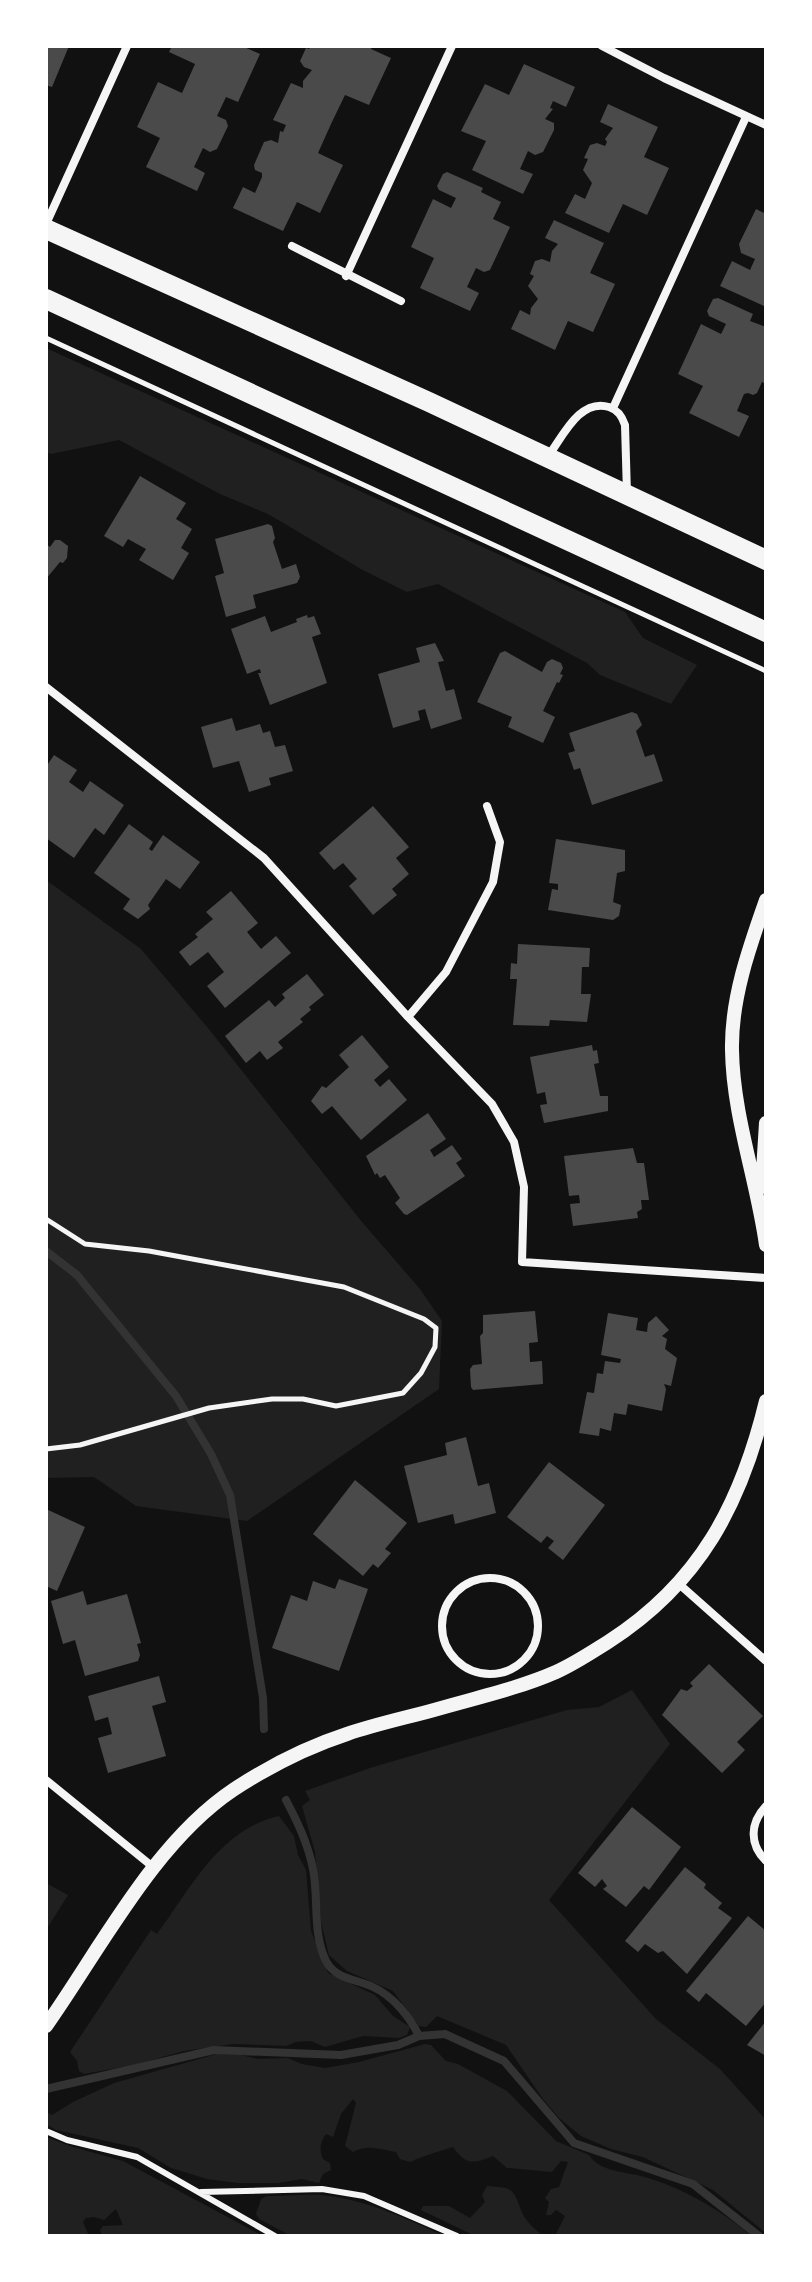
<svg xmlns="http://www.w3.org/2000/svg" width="812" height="2282" font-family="Barlow,sans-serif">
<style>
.green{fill:#202020}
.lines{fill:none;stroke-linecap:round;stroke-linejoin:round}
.stream{stroke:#333;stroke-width:8}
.building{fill:#4a4a4a}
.path{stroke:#f5f5f5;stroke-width:5}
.service{stroke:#f5f5f5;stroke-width:6}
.minor{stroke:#f5f5f5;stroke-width:8}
.tertiary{stroke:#f5f5f5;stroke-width:14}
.primary{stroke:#f5f5f5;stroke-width:20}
</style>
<rect width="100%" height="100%" fill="#111"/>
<path class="green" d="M46 348 625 612 643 638 697 665 671 704 600 675 587 663 438 584 407 592 361 569 268 514 220 494 119 440 51 454 46 452Z
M46 880 141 949 208 1028 362 1222 420 1289 442 1321 439 1389 247 1521 136 1506 94 1477 46 1478Z
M632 1690 670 1744 549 1900 656 2019 720 2069 766 2120V2233L713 2190 643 2157 611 2149 581 2136 559 2118 543 2099 506 2045 437 2016 426 2027 419 2026 393 1991 347 1971 329 1955 321 1922 315 1852 302 1806 310 1800 305 1791 370 1768 567 1710 599 1707Z
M279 1816 294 1836 298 1855 306 1870 311 1931 328 1973 375 1995 393 2016 410 2027 407 2035 399 2038 363 2036 325 2047 311 2041 296 2042 286 2046 233 2044 184 2051 134 2065 84 2074 79 2071 77 2061 70 2052 151 1930 157 1934C191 1888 219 1830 279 1816Z
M46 1883 68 1895 46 1930Z
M425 2044 431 2045 446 2061 458 2064 507 2091 556 2141 589 2155C599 2171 624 2172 641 2176 680 2186 720 2210 752 2236H555L565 2216 556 2210 551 2215H546L549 2202 545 2198 551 2189 559 2187 568 2162 561 2161 552 2172 507 2168 493 2156C472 2165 465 2164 453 2147 438 2152 425 2155 410 2162L400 2159 396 2152C381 2149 367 2144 353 2152L345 2146 356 2103 353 2099 341 2114 333 2137 326 2134C320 2142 319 2150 323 2159L330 2163 331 2170 323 2174 319 2183 302 2179 278 2183H238L207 2179 171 2168 138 2148 56 2130 46 2124V2112L52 2115 73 2102 114 2083 217 2054 241 2055 258 2059 288 2058 302 2064 325 2068 359 2062Z
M46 2137 73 2147 123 2161 263 2236H102L100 2230 103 2226 123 2225 116 2209 104 2220 94 2217 86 2218 83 2222 89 2236H46Z
M487 2186C512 2188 513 2187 521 2210 524 2220 535 2229 543 2236H475L421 2210 423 2206H449L470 2218 485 2202 482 2195Z
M267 2196C287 2196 310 2193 330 2196 371 2202 407 2219 444 2236H291L259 2219 256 2214 261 2199Z"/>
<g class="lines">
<path class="stream" d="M46 1251 77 1275 176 1396 211 1454 230 1495 263 1698 264 1729
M286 1800C298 1823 308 1844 313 1869 319 1899 312 1933 326 1961 335 1979 356 1979 373 1987 393 1996 410 2017 419 2036
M46 2089 214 2050 341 2055 398 2045 419 2036 445 2034 504 2061 574 2143 693 2184 759 2236"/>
</g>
<path class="building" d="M46 46H69L52 87 46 85Z
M172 46H242L260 54 238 102 226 97 217 116 226 120 228 126 217 149 210 152 203 148 194 167 205 173 197 191 146 167 160 138 137 127 158 82 182 93 195 64 169 52Z
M311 46H372L371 49 391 58 369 105 345 95 331 124 318 153 343 165 320 213 297 202 283 231 233 208 243 187 255 193 262 177V173L255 170 254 165 264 142 271 140 278 143 280 131 283 132 286 125 273 120 291 83 303 88V81L312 70 304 67 300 61 306 48 309 49Z
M524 64 575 87 566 107 553 101 550 108 553 109 545 119 554 123V130L543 152 535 155 528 151 520 169 533 174 523 194 472 170 486 141 461 131 485 84 509 95Z
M608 104 658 127 644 157 669 168 647 215 623 204 609 233 565 213 575 194 585 199 592 183 583 170 588 159 584 158 590 145 597 143 605 146 607 142 605 139 613 128 600 122Z
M447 172 483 188 481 192 501 202 493 219 510 227 490 270 484 272 476 268 467 287 479 293 470 311 420 288 434 258 411 247 433 199 451 208 456 198 439 190 437 186 443 174Z
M756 209 766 214V307L720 286 732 261 750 270 755 259 741 253 739 244Z
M554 220 604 243 590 273 615 284 593 332 568 321 555 350 511 329 520 310 530 315 531 308 538 299 528 286 534 276 530 274 535 261 542 259 550 262 552 251 558 244 545 238Z
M718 298 753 314 750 321 766 327 764 344 766 345V384L762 382 757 393 753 395 748 393 744 394 737 411 749 416 739 437 689 413 703 386 678 374 701 324 721 334 726 324 709 316 707 311 713 299Z
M140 476 186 503 176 519 192 529 181 548 189 553 173 580 139 560 146 549 128 539 123 547 104 536Z
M268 524 272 526 275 538 273 542 282 569 296 564 300 577 297 583 253 595 256 608 226 617 215 576 224 573 215 539Z
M55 540H60L68 546 67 558 63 563 60 562 46 579V544L50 547Z
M307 615 308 618 314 616 321 634 312 637 327 683 270 705 258 673H261L260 669 247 674 231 629 265 616 271 632 297 622 296 619Z
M435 643 444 661 438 662 446 691 454 689 462 719 431 729 425 709 418 711 420 720 393 728 378 674 420 662 416 648Z
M505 651 542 672 547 662 552 659 561 663 563 668 560 674 563 675 559 683 557 682 543 711 555 717 543 743 508 727 512 717 477 702 500 653Z
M632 712 637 714 642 725 636 731 645 757 654 754 663 781 592 805 580 768 574 770 568 753 575 751 569 733Z
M232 718 236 731 260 724 263 733 270 731 275 747 285 745 293 771 269 778 271 785 249 792 239 761 213 768 201 727Z
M54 755 77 770 69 782 83 792 90 781 124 805 104 835 95 828 74 858 46 838V767Z
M373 806 409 847 396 858 409 874 392 889 397 895 373 915 349 886 357 879 343 863 334 870 319 853Z
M129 824 153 842 149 849 152 851 163 835 200 862 180 889 166 879 148 905 150 909 138 919 123 909 130 899 94 873Z
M556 839 625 850V871L617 873 613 902 621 905 619 916 613 920 548 910 552 889 558 890V884L549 883Z
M231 891 258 923 247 932 261 949 276 936 291 953 225 1008 207 986 224 972 208 952 190 966 179 952 198 937 195 934 213 919 206 912Z
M518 944 590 948 589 967H582L581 994H591L587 1022 550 1020 549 1026 513 1025 517 979H510L511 963 517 964Z
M307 974 324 995 309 1007 311 1010 300 1019 303 1022 278 1042 283 1048 267 1060 260 1051 246 1063 225 1036 269 1000 275 1007 285 998 282 994Z
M362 1035 389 1067 374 1080 380 1087 389 1079 407 1100 361 1140 332 1106 322 1114 311 1101 322 1086 326 1088 349 1067 339 1055Z
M592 1045 593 1051 597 1050 599 1063 594 1064 600 1096H608V1111L544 1123 540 1105 547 1104 545 1092 537 1094 530 1057Z
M428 1113 446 1139 430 1150 434 1157 452 1145 462 1159 456 1163 465 1176 407 1215 404 1214 395 1203 400 1198 385 1175 380 1178 377 1173 375 1175 366 1156Z
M633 1148 637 1163H644L649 1200H641L642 1209 637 1212 638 1218 573 1226 570 1204 580 1203 579 1195 569 1196 564 1156Z
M535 1311 538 1342 529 1343 530 1362 542 1361 543 1384 473 1390 471 1387 470 1369 473 1365 482 1364 480 1336 483 1333V1315Z
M608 1313 638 1318 636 1330 647 1332 648 1323 656 1316 669 1330 662 1336 667 1339 665 1349 677 1358 671 1386 664 1384 666 1389 662 1411 628 1404 626 1415 614 1413 611 1431 600 1428 599 1436 579 1433 587 1392 594 1393 597 1373 603 1374 605 1361 620 1363 621 1359 601 1355Z
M466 1437 478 1486 489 1483 496 1513 455 1524 453 1514 418 1523 404 1466 447 1455 445 1443Z
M549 1462 605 1505 563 1560 548 1548 554 1541 547 1536 541 1543 507 1517Z
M355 1480 407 1523 385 1549 391 1553 378 1568 373 1564 363 1576 313 1534Z
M46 1509 85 1527 57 1591 46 1586Z
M339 1579 368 1589 339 1671 272 1648 291 1595 307 1601 313 1581 335 1589Z
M83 1591 87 1605 127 1594 141 1643 137 1644 140 1655 138 1661 85 1676 75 1640 63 1644 51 1601Z
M709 1664 763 1716 737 1742 745 1750 722 1773 662 1715 681 1689 687 1691 693 1686 690 1683Z
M159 1676 166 1702 152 1706 166 1756 108 1773 98 1738 112 1734 108 1717 95 1721 88 1696Z
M632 1807 681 1847 649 1890 644 1886 626 1907 603 1889 607 1886 602 1879 595 1887 578 1873Z
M685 1867 706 1884 704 1888 722 1903 718 1908 732 1918 687 1974 663 1951 658 1953 645 1944 638 1952 625 1941Z
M748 1916 766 1931V2002L746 2026 706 1993 699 2002 686 1991Z
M766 2021V2056L747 2045Z"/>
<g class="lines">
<path class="path" d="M46 338 766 671
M46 1219 85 1244 149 1251 344 1287 424 1319 436 1328 435 1347 421 1373 403 1393 336 1406 303 1399H272L209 1408 80 1445 46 1449"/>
<path class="service" d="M46 2131 67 2140 137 2157 275 2236
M201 2192 322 2189 364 2196 457 2236"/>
<path class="minor" d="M602 46 664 78 766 125
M46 224 127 46
M292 246 401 301
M346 276 452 46
M613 408 746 117
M549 455C563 436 580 398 609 407 618 410 622 416 625 425L627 494
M46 687 264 858 408 1017 492 1104 514 1142 524 1187 522 1262 766 1278
M408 1017 446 972 493 882 500 842 487 806
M442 1626a48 48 0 1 1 96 0a48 48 0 1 1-96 0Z
M679 1584 766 1661
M46 1780 153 1867
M766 1806C750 1823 749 1844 766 1861"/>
<path class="tertiary" d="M766 900C749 948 731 999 732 1050 733 1116 757 1180 766 1245
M762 1187 766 1123
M46 2026C101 1948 154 1843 233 1790 268 1767 307 1747 347 1734 376 1724 405 1718 434 1710 475 1698 517 1689 556 1672 574 1664 592 1652 608 1642 700 1583 741 1504 766 1401"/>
<path class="primary" d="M46 229 429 402 766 560
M46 299 766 632"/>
</g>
<rect width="812" height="2282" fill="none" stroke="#ffffff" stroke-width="96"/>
</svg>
